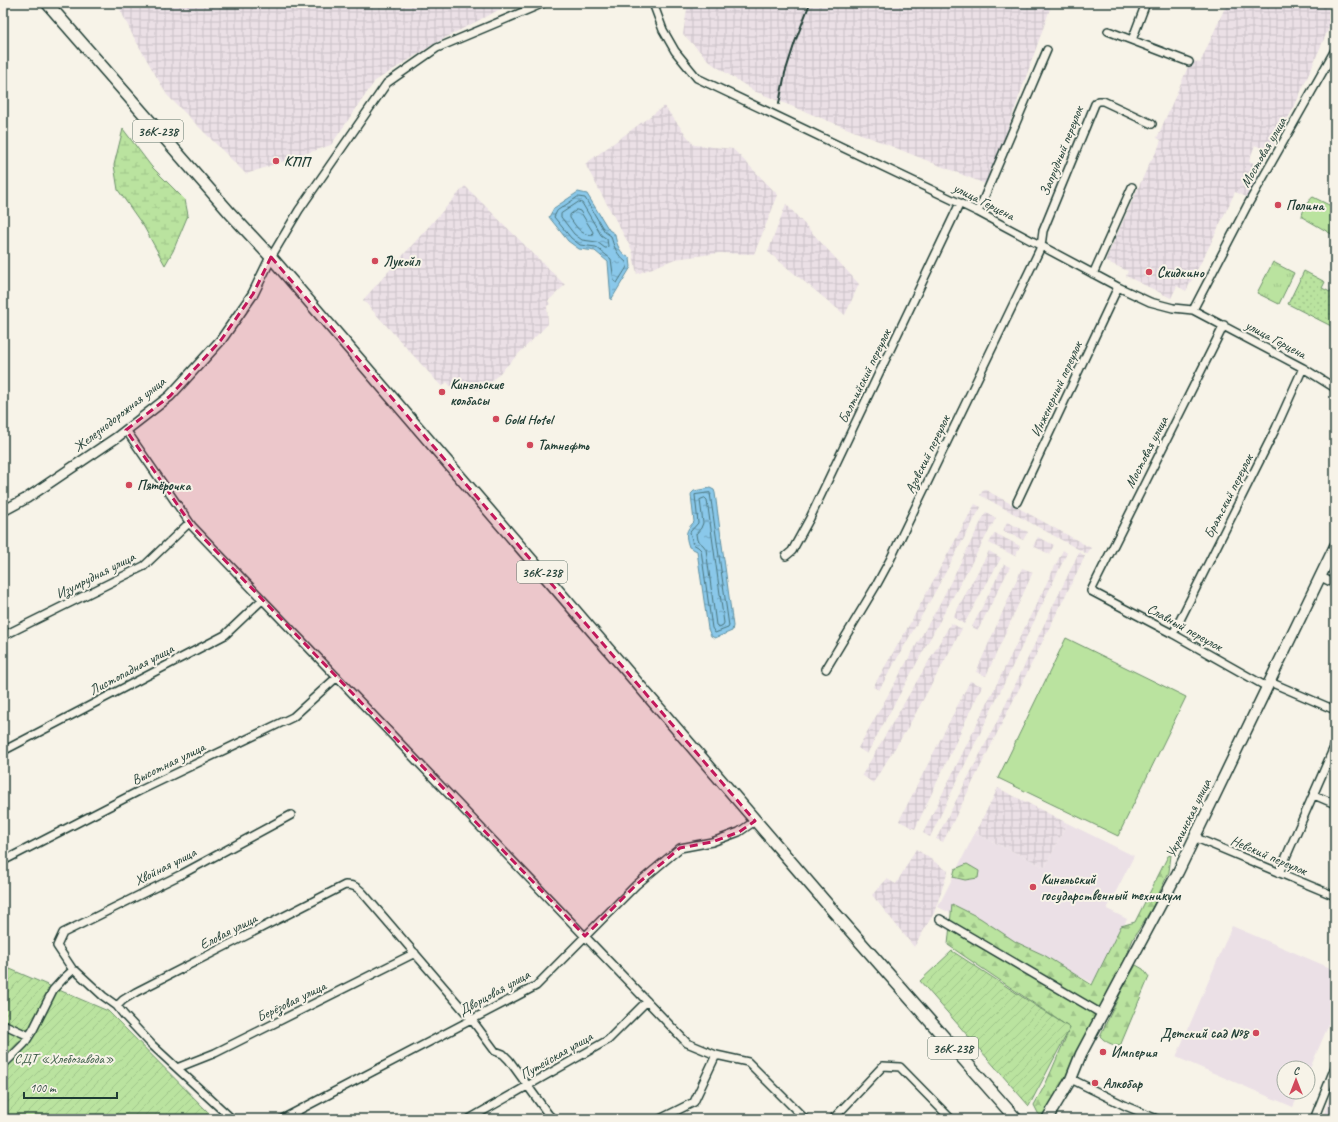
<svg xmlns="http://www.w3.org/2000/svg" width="1338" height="1122" font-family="Caveat,sans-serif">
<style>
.built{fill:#ebe0e6}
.industrial{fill:url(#industrial-grid)}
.grass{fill:url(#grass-dots);stroke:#6c906a}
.forest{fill:url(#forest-firs);stroke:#6c906a}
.wetland{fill:url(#wetland-marsh);stroke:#6c906a}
.park{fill:url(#park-tufts);stroke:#6c906a}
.garden{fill:url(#garden-furrows);stroke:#6c906a}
.pitch{fill:#bae39f;stroke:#6c906a}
.water{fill:url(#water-ripples);stroke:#5f90a1}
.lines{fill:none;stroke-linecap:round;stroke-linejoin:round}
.shore{stroke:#4a757d;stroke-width:1}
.minor-casing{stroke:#1f3d34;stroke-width:10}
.tertiary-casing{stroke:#1f3d34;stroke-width:12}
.secondary-casing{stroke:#1f3d34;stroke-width:13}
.primary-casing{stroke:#1f3d34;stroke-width:14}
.minor{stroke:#f7f3e8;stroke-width:7}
.tertiary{stroke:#f7f3e8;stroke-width:9}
.secondary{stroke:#f7f3e8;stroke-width:10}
.primary{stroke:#f7f3e8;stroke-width:11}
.rail{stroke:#1f3d34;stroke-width:2}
.marked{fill:#c2185b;fill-opacity:0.2;stroke:#c2185b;stroke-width:3;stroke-dasharray:8 5;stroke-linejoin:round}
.poi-dot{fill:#d1495b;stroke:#f7f3e8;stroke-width:1.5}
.labels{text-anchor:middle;stroke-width:4;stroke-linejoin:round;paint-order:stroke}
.shield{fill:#f7f3e8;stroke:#60746a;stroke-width:1}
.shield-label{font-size:13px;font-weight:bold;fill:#1f3d34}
.street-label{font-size:14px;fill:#1f3d34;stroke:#f7f3e8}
.poi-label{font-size:14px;font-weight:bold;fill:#1f3d34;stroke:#f7f3e8;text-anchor:start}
.park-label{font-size:14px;fill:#3e5e49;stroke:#f7f3e8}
</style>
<defs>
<pattern id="industrial-grid" width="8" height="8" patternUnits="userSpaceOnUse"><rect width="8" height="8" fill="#ebe0e6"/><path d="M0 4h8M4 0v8" fill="none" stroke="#c9c1c6"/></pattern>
<pattern id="grass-dots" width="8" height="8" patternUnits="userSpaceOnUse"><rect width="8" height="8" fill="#bae39f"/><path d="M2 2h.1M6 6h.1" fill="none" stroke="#9fc48a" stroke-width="1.8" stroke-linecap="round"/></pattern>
<pattern id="forest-firs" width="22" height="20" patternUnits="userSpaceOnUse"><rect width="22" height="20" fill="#bae39f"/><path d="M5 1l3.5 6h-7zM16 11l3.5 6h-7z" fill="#9fc48a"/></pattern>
<pattern id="wetland-marsh" width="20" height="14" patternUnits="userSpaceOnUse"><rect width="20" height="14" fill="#bae39f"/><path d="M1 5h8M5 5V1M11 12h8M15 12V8" fill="none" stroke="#9fc48a"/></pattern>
<pattern id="park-tufts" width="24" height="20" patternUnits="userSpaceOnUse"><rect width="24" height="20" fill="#bae39f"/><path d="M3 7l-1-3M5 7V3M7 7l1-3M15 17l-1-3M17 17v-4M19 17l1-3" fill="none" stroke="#9fc48a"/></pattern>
<pattern id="garden-furrows" width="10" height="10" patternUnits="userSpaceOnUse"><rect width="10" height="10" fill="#bae39f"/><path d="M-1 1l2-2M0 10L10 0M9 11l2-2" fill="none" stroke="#9fc48a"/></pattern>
<pattern id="water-ripples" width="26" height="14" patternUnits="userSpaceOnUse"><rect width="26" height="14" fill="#8ac8ea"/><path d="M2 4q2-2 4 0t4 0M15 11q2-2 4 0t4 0" fill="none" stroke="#70a4be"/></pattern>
</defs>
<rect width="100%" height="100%" fill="#f7f3e8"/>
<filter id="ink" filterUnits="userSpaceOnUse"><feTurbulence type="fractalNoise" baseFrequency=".025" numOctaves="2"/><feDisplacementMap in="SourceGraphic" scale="8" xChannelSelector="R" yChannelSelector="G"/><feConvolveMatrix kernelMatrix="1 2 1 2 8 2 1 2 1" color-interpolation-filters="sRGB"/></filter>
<g filter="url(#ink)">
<path class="built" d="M1067 823 1134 856 1107 909 1127 919 1095 984 938 907 975 833 1045 867Z
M1232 926 1335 970V1010L1308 1073V1068H1284V1092H1300L1293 1107 1176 1057Z
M1335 1085V1119H1322Z"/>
<path class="industrial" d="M117 3H508V5L439 41 375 81 331 145 246 174 167 95 132 34Z
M688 3H1052L988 185 754 91 711 63 683 34Z
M1227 3H1323L1335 8V14L1296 103 1270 152 1255 145 1249 161 1262 167 1247 197 1235 192 1209 247 1186 291 1177 286 1171 298 1126 276 1128 271 1105 261 1150 162 1157 151 1161 140 1157 138 1191 60 1200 63Z
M664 106 694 145 733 149 778 195 754 254 719 253 675 259 637 274 632 250 585 164Z
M465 186 565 285 548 301 550 304 547 306 548 324 483 390 451 387 447 382 442 387 363 300Z
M786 204 859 284 845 315 768 252Z
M984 489 1091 548 1087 554 980 495Z
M975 504 981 507 930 601 879 690 873 687 908 627Z
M986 512 996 518 867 754 858 748 939 605Z
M1007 522 1028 532 1023 540 1003 531Z
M995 533 1020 546 1015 556 989 543Z
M1038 537 1054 545 1049 554 1033 546Z
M1063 550 1067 553 930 837 923 833Z
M989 551 1001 558 964 624 953 617Z
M1079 552 1085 556 943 842 936 839 1001 714Z
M1004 564 1010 567 978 630 972 627Z
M1022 568 1033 572 986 676 976 672Z
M951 623 962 629 907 729 873 783 862 775Z
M970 681 982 686 915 829 899 821Z
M998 788 1067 823 1045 867 975 833Z
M916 849 948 871 934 913 914 947 872 895 887 879 896 884Z"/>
<path class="grass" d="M1304 271 1325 282 1322 288 1330 292 1333 286 1335 287V328L1288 304Z"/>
<path class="forest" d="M1171 855 1169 872 1152 908 1133 939 1124 962 1047 1119H1041L1034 1105 1046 1083 1070 1028 948 945 952 904 980 918 1016 942 1044 955 1092 985 1121 926 1135 922 1168 856Z
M967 864 979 871 978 878 965 880 953 877 955 869Z
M1136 965 1143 969 1149 977 1120 1046C1112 1045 1105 1042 1100 1036L1126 982Z"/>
<path class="wetland" d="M123 129 151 166 185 200 188 215 173 251 165 265 144 227 118 190 114 165Z"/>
<path class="park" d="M1273 262 1294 273 1279 304 1257 293Z"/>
<path class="garden" d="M952 951 1070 1028 1029 1106 920 981Z
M3 966 108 1011 215 1119H3Z"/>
<path class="pitch" d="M1313 197 1335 208V236L1302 217C1302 211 1308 200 1313 197Z
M1066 638 1186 697 1118 836 998 778Z"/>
<path class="water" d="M578 192 587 194 609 230 615 234C616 244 620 254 630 258L631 267 611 300 608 262 595 251 579 249 568 241 549 217 554 208Z
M710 488 714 490 715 493 733 626 732 631 715 638 711 636 708 629 697 551 689 547C685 535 685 531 694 522L691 494 694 491Z"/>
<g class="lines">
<path class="shore" d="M578 197 585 198 605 232 611 236C613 246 618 256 626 262L627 267 617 283 614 281 611 259 596 247 580 245 571 238 554 217 557 211Z
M579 202 582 203 601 235 607 239 608 246 607 248H605L597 242 582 240 574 234 561 217V214Z
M577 210 580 211 593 232 592 235C580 235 576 226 570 218V215Z
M710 493 729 626 728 628 715 633 712 628 701 550 698 547 693 544 690 532 698 523 695 495Z
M705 498 707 500 724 623 723 625 719 627 716 625 706 549 703 545 697 540 696 534 701 528 703 523 700 500Z"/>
<defs>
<path id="minor" d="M653 3 663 30 675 51 697 78 978 212 1118 287 1150 302 1173 308 1193 310 1303 368 1335 388
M1108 31 1189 62
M1132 40 1146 3
M978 212 1047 50
M271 257 299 210 387 83 437 48 544 3
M1093 274 1132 187
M1193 310 1247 206 1335 50
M1224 325 1091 591 1173 634 1267 687
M126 430 192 526 687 1043 716 1055 748 1062 805 1119
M1017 502 1118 287
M786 556 792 551 810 518 960 203
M1321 577 1335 584
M1173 634 1276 428 1303 368
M3 636 144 566 189 523
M826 669 877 584 890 560 1039 251 1041 246 1043 231 1095 104 1098 101H1103L1152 124
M1270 682 1335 710
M3 751 225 635 262 600
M1314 795 1335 804
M1194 837 1335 896
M3 861 139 791 293 717 337 677
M1279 873 1335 745
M940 919 1102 1014
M73 970 76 971 103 996 117 1006 124 1015 152 1045 232 1119
M117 1006 123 1000 136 992 345 885C354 885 357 887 363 893L472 1020 495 1051 503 1054 509 1060 548 1114 553 1119
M3 1024 29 1036
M3 1065 24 1044 33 1030 53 990 63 979 73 970 57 946 63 933 182 874 291 815
M177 1068 215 1053 415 953
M1071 1079 1128 1107 1157 1119
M282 1119 536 986 636 885 680 848 712 842 739 832 755 821
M469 1119 608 1040 647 1001
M660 1119 694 1102 716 1055
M833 1119 883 1066 900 1067 951 1119
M1314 1119 1335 1067"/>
<path id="tertiary" d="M3 511 27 498 116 438 170 396 221 340 253 294 271 257"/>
<path id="secondary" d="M1047 1119 1071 1079 1081 1054 1178 872 1335 546"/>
<path id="primary" d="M47 3 230 213 271 257 834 912 1016 1119"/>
</defs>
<use href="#minor" class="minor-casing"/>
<use href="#tertiary" class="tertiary-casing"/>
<use href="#secondary" class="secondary-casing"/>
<use href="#primary" class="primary-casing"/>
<use href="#minor" class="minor"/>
<use href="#tertiary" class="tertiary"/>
<use href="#secondary" class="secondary"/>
<use href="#primary" class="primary"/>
<path class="rail" d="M779 104 785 73 795 42 810 3"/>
</g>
</g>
<path class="marked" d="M271 257 755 821 739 832 712 842 680 848 636 885 585 936 192 526 126 430 170 396 221 340 253 294Z"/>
<g class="poi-dot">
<circle cx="276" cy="161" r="4"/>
<circle cx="1278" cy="205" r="4"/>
<circle cx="375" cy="261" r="4"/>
<circle cx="1149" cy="272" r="4"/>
<circle cx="442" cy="392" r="4"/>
<circle cx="496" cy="419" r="4"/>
<circle cx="530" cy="445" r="4"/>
<circle cx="129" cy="485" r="4"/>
<circle cx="1033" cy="887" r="4"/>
<circle cx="1256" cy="1033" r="4"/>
<circle cx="1103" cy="1052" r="4"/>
<circle cx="1095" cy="1083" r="4"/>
</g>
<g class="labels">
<g class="shield">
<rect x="133" y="120" width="50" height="22" rx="3"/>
<rect x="517" y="561" width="50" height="22" rx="3"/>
<rect x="928" y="1037" width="50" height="22" rx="3"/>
</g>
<g class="shield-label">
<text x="158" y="136">36К-238</text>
<text x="542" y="577">36К-238</text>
<text x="953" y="1053">36К-238</text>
</g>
<g class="street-label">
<text transform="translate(1061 151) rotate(-68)" y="5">Запрудный переулок</text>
<text transform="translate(1263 152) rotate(-60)" y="5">Мостовая улица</text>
<text transform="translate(984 201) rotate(27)" y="5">улица Герцена</text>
<text transform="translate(1276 339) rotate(28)" y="5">улица Герцена</text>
<text transform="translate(864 376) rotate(-64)" y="5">Балтийский переулок</text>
<text transform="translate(1056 389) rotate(-65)" y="5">Инженерный переулок</text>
<text transform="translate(119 414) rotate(-38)" y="5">Железнодорожная улица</text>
<text transform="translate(1146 452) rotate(-63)" y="5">Мостовая улица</text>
<text transform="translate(927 454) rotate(-64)" y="5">Азовский переулок</text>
<text transform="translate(1228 496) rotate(-63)" y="5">Братский переулок</text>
<text transform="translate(95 575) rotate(-27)" y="5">Изумрудная улица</text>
<text transform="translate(1185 627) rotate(29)" y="5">Славный переулок</text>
<text transform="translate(131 669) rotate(-28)" y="5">Листопадная улица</text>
<text transform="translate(168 763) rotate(-26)" y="5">Высотная улица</text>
<text transform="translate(1188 818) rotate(-64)" y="5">Украинская улица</text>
<text transform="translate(1269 855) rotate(23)" y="5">Невский переулок</text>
<text transform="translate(165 866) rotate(-27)" y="5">Хвойная улица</text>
<text transform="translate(228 931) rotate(-27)" y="5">Еловая улица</text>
<text transform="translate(494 992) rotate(-29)" y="5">Дворцовая улица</text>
<text transform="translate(291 1001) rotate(-26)" y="5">Берёзовая улица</text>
<text transform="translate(556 1055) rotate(-30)" y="5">Путейская улица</text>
</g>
<g class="poi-label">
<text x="284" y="166">КПП</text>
<text x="1286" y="210">Полина</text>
<text x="383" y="266">Лукойл</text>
<text x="1157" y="277">Скидкино</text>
<text x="450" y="389">Кинельские<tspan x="450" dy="16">колбасы</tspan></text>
<text x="504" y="424">Gold Hotel</text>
<text x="538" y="450">Татнефть</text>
<text x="137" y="490">Пятёрочка</text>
<text x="1041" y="884">Кинельский<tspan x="1041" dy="16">государственный техникум</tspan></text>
<text x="1248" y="1038" text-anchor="end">Детский сад №8</text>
<text x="1111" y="1057">Империя</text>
<text x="1103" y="1088">Алкобар</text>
</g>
<g class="park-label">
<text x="64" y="1063">СДТ «Хлебозавода»</text>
</g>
</g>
<rect width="1338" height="1122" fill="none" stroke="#f7f3e8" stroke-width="16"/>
<rect x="8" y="8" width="1322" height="1106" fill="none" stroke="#1f3d34" stroke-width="1.5" filter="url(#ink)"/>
<g transform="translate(1296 1080)"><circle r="19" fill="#f7f3e8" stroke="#a1aaa0"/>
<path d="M0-3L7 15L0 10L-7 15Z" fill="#d1495b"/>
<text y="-6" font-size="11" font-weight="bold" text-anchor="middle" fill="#1f3d34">С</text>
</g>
<path d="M24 1092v6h93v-6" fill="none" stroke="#1f3d34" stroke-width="2"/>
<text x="30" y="1092" font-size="12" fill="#1f3d34" stroke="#f7f3e8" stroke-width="3" paint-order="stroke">100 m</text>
</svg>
